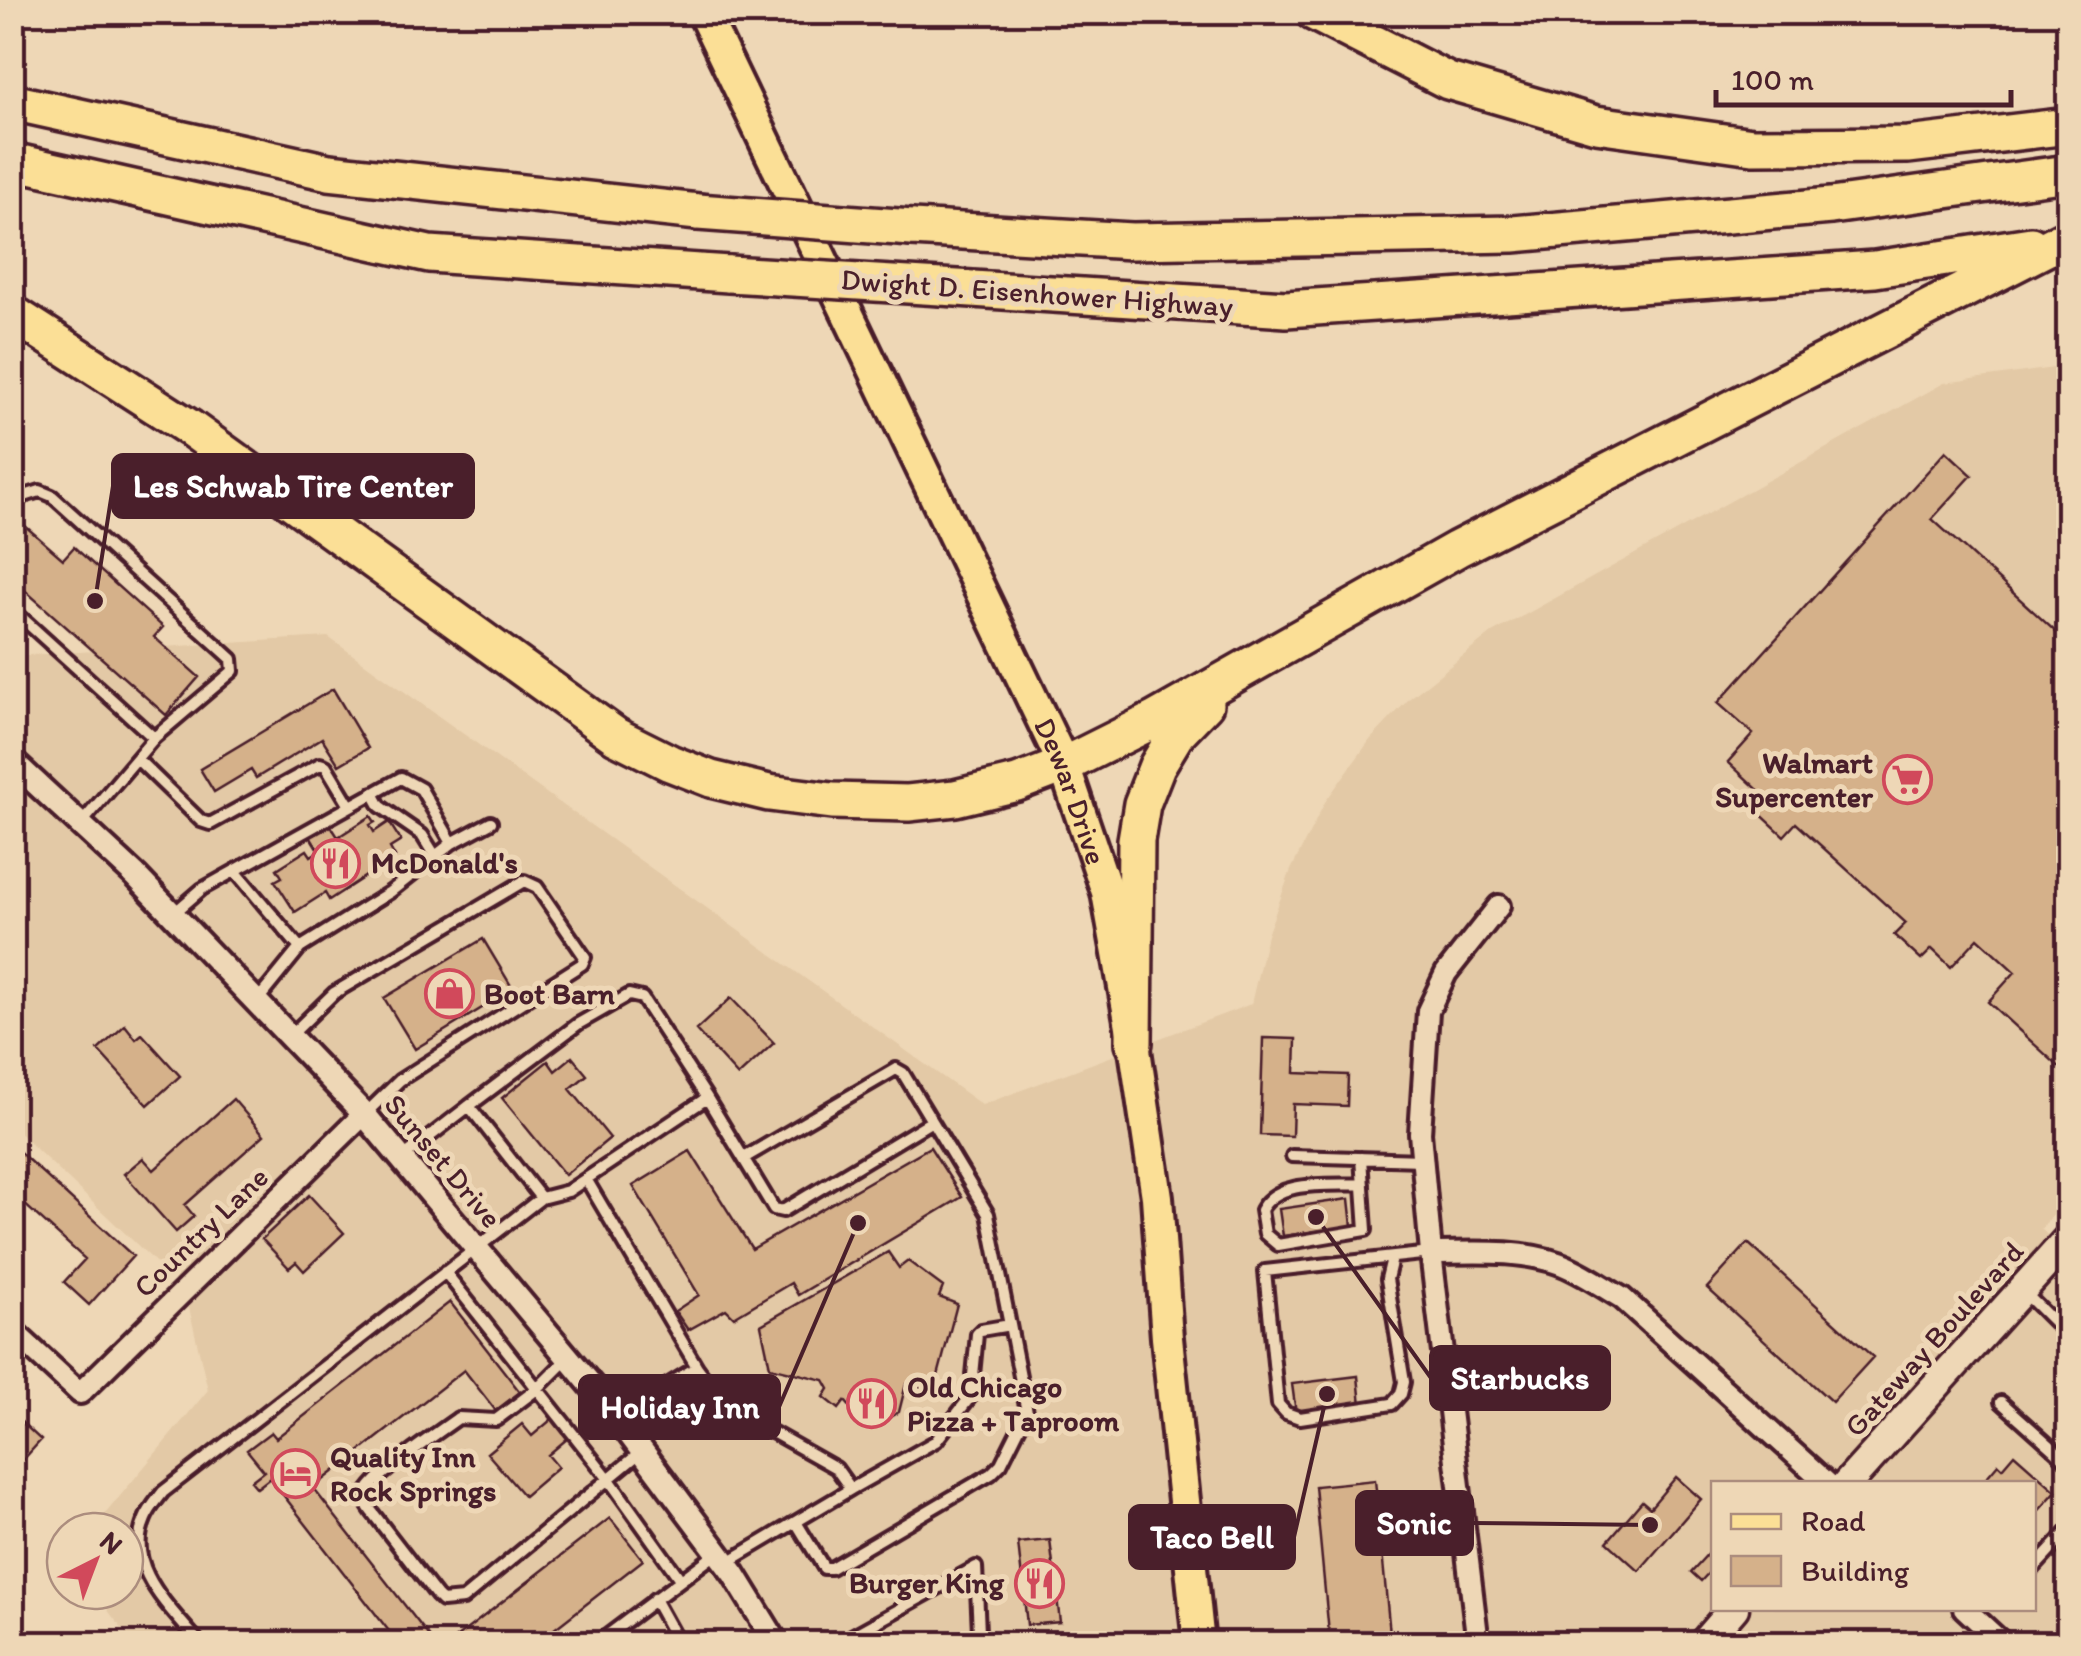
<svg xmlns="http://www.w3.org/2000/svg" width="2081" height="1656" font-family="Itim,sans-serif">
<style>
.built{fill:#e3c9a6;fill-rule:evenodd}
.building{fill:#d5b18a;stroke:#4a1f2b;stroke-width:2.5}
.lines{fill:none;stroke-linecap:round;stroke-linejoin:round}
.service-casing{stroke:#4a1f2b;stroke-width:18}
.minor-casing{stroke:#4a1f2b;stroke-width:28}
.tertiary-casing{stroke:#4a1f2b;stroke-width:30}
.secondary-casing{stroke:#4a1f2b;stroke-width:35}
.primary-casing{stroke:#4a1f2b;stroke-width:38}
.motorway-casing{stroke:#4a1f2b;stroke-width:42}
.service{stroke:#eed7b6;stroke-width:10}
.minor{stroke:#eed7b6;stroke-width:20}
.tertiary{stroke:#eed7b6;stroke-width:22}
.secondary{stroke:#eed7b6;stroke-width:28}
.primary{stroke:#fbdf96;stroke-width:30}
.motorway{stroke:#fbdf96;stroke-width:35}
.motorway-bridge-casing{stroke:#4a1f2b;stroke-width:42;stroke-linecap:butt}
.motorway-bridge{stroke:#fbdf96;stroke-width:35}
.labels{text-anchor:middle;stroke-width:10;stroke-linejoin:round;paint-order:stroke}
.street-label{font-size:30px;fill:#4a1f2b;stroke:#eed7b6}
.poi-label{font-size:30px;font-weight:bold;fill:#4a1f2b;stroke:#eed7b6;text-anchor:start}
.leader{fill:none;stroke:#4a1f2b;stroke-width:4}
.callout-dot{fill:#4a1f2b;stroke:#eed7b6;stroke-width:4}
.callout{fill:#4a1f2b;stroke:#4a1f2b;stroke-width:4}
.callout-label{font-size:32px;text-anchor:middle;font-weight:bold;fill:#fff}
</style>
<rect width="100%" height="100%" fill="#eed7b6"/>
<filter id="ink" filterUnits="userSpaceOnUse"><feTurbulence type="fractalNoise" baseFrequency=".01" numOctaves="2"/><feDisplacementMap in="SourceGraphic" scale="20" xChannelSelector="R" yChannelSelector="G"/><feConvolveMatrix kernelMatrix="1 2 1 2 8 2 1 2 1" color-interpolation-filters="sRGB"/></filter>
<g filter="url(#ink)">
<path class="built" d="M2068 366V1197L2041 1229 2068 1254V1643H133L93 1591H125V1531H91L208 1390 185 1290 13 1127 12 656 328 637 982 1105 1251 1004 1267 935 1291 870 1325 802 1370 740 1410 698 1492 633 1944 383ZM1714 1484H2034V1608H1714Z"/>
<path class="building" d="M1946 451 1972 475 1932 519 2068 643V1075L1988 1002 2015 972 1978 938 1951 967 1932 949 1921 960 1894 935 1906 923 1796 823 1784 836 1756 810 1767 798 1728 762 1753 734 1718 703Z
M24 525 63 559 74 547 163 627 154 637 199 677 166 715 12 579V538Z
M333 689 368 748 339 765 322 738 256 778 251 770 214 792 200 769Z
M371 816 375 822 370 825 374 832 389 822 401 841 390 848 395 857 329 900 325 893 295 912 275 881 282 877 277 869 307 850 311 856 319 851 309 835 329 823 338 837Z
M483 939 513 989 415 1049 384 998Z
M731 998 774 1043 738 1076 696 1030Z
M125 1025 136 1039 142 1034 180 1076 148 1105 98 1050Z
M1263 1038 1296 1039 1295 1073 1348 1075 1347 1106 1293 1104 1292 1136 1260 1135Z
M572 1057 587 1075 570 1089 610 1138 565 1175 502 1098 548 1061 555 1071Z
M233 1099 264 1135 185 1205 194 1216 176 1232 124 1174 143 1158 154 1170Z
M12 1145 133 1256 89 1305 64 1282 85 1259 12 1193Z
M930 1147 962 1197 798 1295 791 1283 734 1317 726 1309 688 1330 675 1311 699 1295 633 1186 690 1151 752 1249Z
M309 1195 344 1233 304 1271 296 1262 289 1268 262 1239Z
M1349 1199 1352 1226 1283 1236 1279 1209Z
M1748 1243 1873 1357 1832 1402 1707 1288Z
M888 1252 899 1268 908 1261 943 1287 939 1297 957 1304 934 1391 906 1384 899 1412 871 1427 856 1405 851 1408 845 1401 839 1409 824 1397 829 1389 824 1380 770 1367 761 1325Z
M450 1302 520 1392 496 1411 464 1370 313 1488 435 1644H399L270 1478 257 1488 251 1481 264 1471 247 1450 271 1432 276 1438Z
M1358 1376 1361 1405 1296 1413 1292 1384Z
M16 1417 41 1440 12 1472V1421Z
M552 1419 568 1438 548 1455 558 1467 524 1496 487 1453 522 1424 532 1436Z
M2014 1454 2056 1491 2034 1516V1484H1981L1998 1464 2002 1468Z
M1676 1477 1701 1499 1639 1571 1607 1542 1642 1501 1650 1508Z
M1375 1480 1391 1644H1330L1315 1486Z
M610 1518 643 1560 535 1644H448Z
M1050 1540 1060 1622 1027 1625 1018 1543Z
M1714 1547V1567L1701 1581 1691 1572Z"/>
<g class="lines">
<defs>
<path id="service" d="M12 500 40 491 52 496 232 659 233 671 154 738 81 824
M12 609 154 738
M137 759 201 821 210 824 320 764 326 766 350 806
M373 793 380 806 422 835 435 856
M452 843 491 822
M235 871 300 948
M173 914 202 889 401 778 421 789 452 843 390 892 300 948 257 1001
M290 1036 334 993 524 881 537 887 585 957 582 964 400 1080 365 1114
M707 1098 774 1209 783 1211 932 1121 903 1073 896 1069 744 1158
M469 1106 578 1024 629 995 642 998 707 1098 568 1191 541 1198
M932 1121 988 1214 1010 1325
M1292 1156 1422 1160
M1361 1158 1366 1230 1278 1245 1265 1234 1261 1210C1278 1178 1331 1186 1363 1184
M586 1179 697 1367
M1392 1258 1387 1279 1404 1382 1401 1394 1392 1404 1300 1418 1286 1413 1278 1404 1265 1271 1431 1253
M445 1272 608 1478 680 1579
M2023 1291 2068 1336
M567 1359 537 1389 496 1420 458 1418C441 1431 367 1479 365 1497 365 1503 369 1508 372 1512L437 1596 442 1601 463 1599 641 1452
M2001 1402 2068 1462
M617 1416 697 1367 726 1406 836 1468 851 1489 728 1562
M796 1522 824 1568H831L991 1474 1001 1464 1027 1412 1010 1325 981 1330 977 1334 971 1396 936 1441 851 1489
M2034 1568 2068 1531
M654 1599 679 1644
M200 1644C172 1609 123 1567 145 1519 149 1509 157 1500 163 1492L541 1198 469 1106 402 1158
M596 1644 717 1553
M837 1644 976 1567 979 1632 960 1644
M2053 1644 2068 1626"/>
<path id="minor" d="M1431 1253C1472 1253 1518 1249 1558 1263 1581 1271 1601 1286 1622 1298L1828 1484
M12 1330 80 1393 364 1114
M1964 1608 2003 1644
M1478 1644 1431 1253 1420 1133 1428 1011 1446 973 1499 906"/>
<path id="tertiary" d="M12 761 136 876 364 1114 607 1404 734 1574 777 1644"/>
<path id="secondary" d="M1847 1484 2068 1239
M1703 1644 1734 1608"/>
<g id="primary">
<path id="s1" d="M703 12 1064 765 1107 892 1134 1043 1157 1197 1167 1338 1199 1644"/>
</g>
<path id="motorway" d="M1313 12 1448 81 1596 124 1753 146 1908 145 2068 126
M12 102 329 172 698 212
M12 161 429 254 729 274
M912 228 1132 241 1513 234 1831 206 2068 173
M941 287 1286 309 1875 269 2031 245
M12 313 190 428 616 736 670 763 711 779 769 793 832 801 908 803 955 798 1017 783 1064 765 1154 720 1457 549 2062 240
M1134 1043 1136 840 1142 804 1157 766 1177 733 1205 704"/>
</defs>
<use href="#service" class="service-casing"/>
<use href="#minor" class="minor-casing"/>
<use href="#tertiary" class="tertiary-casing"/>
<use href="#secondary" class="secondary-casing"/>
<use href="#primary" class="primary-casing"/>
<use href="#motorway" class="motorway-casing"/>
<use href="#service" class="service"/>
<use href="#minor" class="minor"/>
<use href="#tertiary" class="tertiary"/>
<use href="#secondary" class="secondary"/>
<use href="#primary" class="primary"/>
<use href="#motorway" class="motorway"/>
<defs>
<path id="motorway-bridge" d="M698 212 912 228
M729 274 941 287"/>
</defs>
<use href="#motorway-bridge" class="motorway-bridge-casing"/>
<use href="#motorway-bridge" class="motorway-bridge"/>
</g>
</g>
<defs>
<symbol id="supermarket-ring" viewBox="-11 -11 22 22"><circle r="9.5" fill="#eed7b6" stroke="#d1495b" stroke-width="1.5"/><path d="M-6-5.5h2.5l.6 2H6L4.5 2H-2.5L-4.4-4H-6ZM-1.5 3.2a1.3 1.3 0 1 0 .1 0ZM3 3.2a1.3 1.3 0 1 0 .1 0Z" fill="#d1495b"/></symbol>
<symbol id="restaurant-ring" viewBox="-11 -11 22 22"><circle r="9.5" fill="#eed7b6" stroke="#d1495b" stroke-width="1.5"/><path d="M-5-6h1v4h1v-4h1v4h1v-4h1v5L-1.5 .5V6h-2V.5L-5-1ZM5-6V6H3V1.5H1.5Q1.5-4 5-6Z" fill="#d1495b"/></symbol>
<symbol id="shop-ring" viewBox="-11 -11 22 22"><circle r="9.5" fill="#eed7b6" stroke="#d1495b" stroke-width="1.5"/><path d="M-5-2.5h2.3a2.7 3.5 0 0 1 5.4 0H5L5.5 6h-11ZM-1.5-2.5h3a1.5 2.3 0 0 0-3 0Z" fill="#d1495b"/></symbol>
<symbol id="hotel-ring" viewBox="-11 -11 22 22"><circle r="9.5" fill="#eed7b6" stroke="#d1495b" stroke-width="1.5"/><path d="M-6-4.5h1.5V1H6V5H4.5V3h-9V5H-6ZM-4 0a1.8 1.8 0 1 1 3.6 0ZM.5 0V-2.5h3Q6-2.5 6 0Z" fill="#d1495b"/></symbol>
</defs>
<g fill-rule="evenodd">
<use href="#supermarket-ring" x="1880" y="752" width="55" height="55"/>
<use href="#restaurant-ring" x="308" y="836" width="55" height="55"/>
<use href="#shop-ring" x="422" y="966" width="55" height="55"/>
<use href="#restaurant-ring" x="844" y="1376" width="55" height="55"/>
<use href="#hotel-ring" x="268" y="1446" width="55" height="55"/>
<use href="#restaurant-ring" x="1012" y="1556" width="55" height="55"/>
</g>
<g class="labels">
<g class="street-label">
<text transform="translate(1037 293) rotate(4)" y="10">Dwight D. Eisenhower Highway</text>
<text dy="10" stroke="none"><textPath href="#s1" startOffset="862">Dewar Drive</textPath></text>
<text transform="translate(443 1161) rotate(50)" y="10">Sunset Drive</text>
<text transform="translate(201 1232) rotate(-44)" y="10">Country Lane</text>
<text transform="translate(1934 1339) rotate(-48)" y="10">Gateway Boulevard</text>
</g>
<g class="poi-label">
<text x="1873" y="773" text-anchor="end">Walmart<tspan x="1873" dy="34">Supercenter</tspan></text>
<text x="371" y="873">McDonald's</text>
<text x="484" y="1004">Boot Barn</text>
<text x="907" y="1397">Old Chicago<tspan x="907" dy="34">Pizza + Taproom</tspan></text>
<text x="330" y="1467">Quality Inn<tspan x="330" dy="34">Rock Springs</tspan></text>
<text x="1004" y="1593" text-anchor="end">Burger King</text>
</g>
</g>
<path class="leader" d="M95 601L113 486M1316 1217L1431 1378M858 1223L779 1407M1650 1525L1472 1523M1327 1394L1294 1537"/>
<g class="callout-dot">
<circle cx="95" cy="601" r="10"/>
<circle cx="1316" cy="1217" r="10"/>
<circle cx="858" cy="1223" r="10"/>
<circle cx="1650" cy="1525" r="10"/>
<circle cx="1327" cy="1394" r="10"/>
</g>
<g class="callout">
<rect x="113" y="455" width="360" height="62" rx="10"/>
<rect x="1431" y="1347" width="178" height="62" rx="10"/>
<rect x="580" y="1376" width="199" height="62" rx="10"/>
<rect x="1357" y="1492" width="115" height="62" rx="10"/>
<rect x="1130" y="1506" width="164" height="62" rx="10"/>
</g>
<g class="callout-label">
<text x="293" y="497">Les Schwab Tire Center</text>
<text x="1520" y="1389">Starbucks</text>
<text x="680" y="1418">Holiday Inn</text>
<text x="1414" y="1534">Sonic</text>
<text x="1212" y="1548">Taco Bell</text>
</g>
<rect width="2081" height="1656" fill="none" stroke="#eed7b6" stroke-width="50"/>
<rect x="25" y="25" width="2031" height="1606" fill="none" stroke="#4a1f2b" stroke-width="4" filter="url(#ink)"/>
<rect x="1711" y="1481" width="325" height="130" fill="#eed7b6" stroke="#ac8d7e" stroke-width="2.5"/>
<rect x="1731" y="1514" width="50" height="15" fill="#fbdf96" stroke="#ac8d7e" stroke-width="2.5"/>
<text x="1801" y="1531" font-size="30" fill="#4a1f2b">Road</text>
<rect x="1731" y="1556" width="50" height="30" fill="#d5b18a" stroke="#ac8d7e" stroke-width="2.5"/>
<text x="1801" y="1581" font-size="30" fill="#4a1f2b">Building</text>
<g transform="translate(95 1561) rotate(42)"><circle r="48" fill="#eed7b6" stroke="#ac8d7e" stroke-width="2.5"/>
<path d="M0-8L18 38L0 25L-18 38Z" fill="#d1495b"/>
<text y="-15" font-size="28" font-weight="bold" text-anchor="middle" fill="#4a1f2b">N</text>
</g>
<path d="M1716 90v15h295v-15" fill="none" stroke="#4a1f2b" stroke-width="5"/>
<text x="1731" y="90" font-size="30" fill="#4a1f2b" stroke="#eed7b6" stroke-width="8" paint-order="stroke">100 m</text>
</svg>
